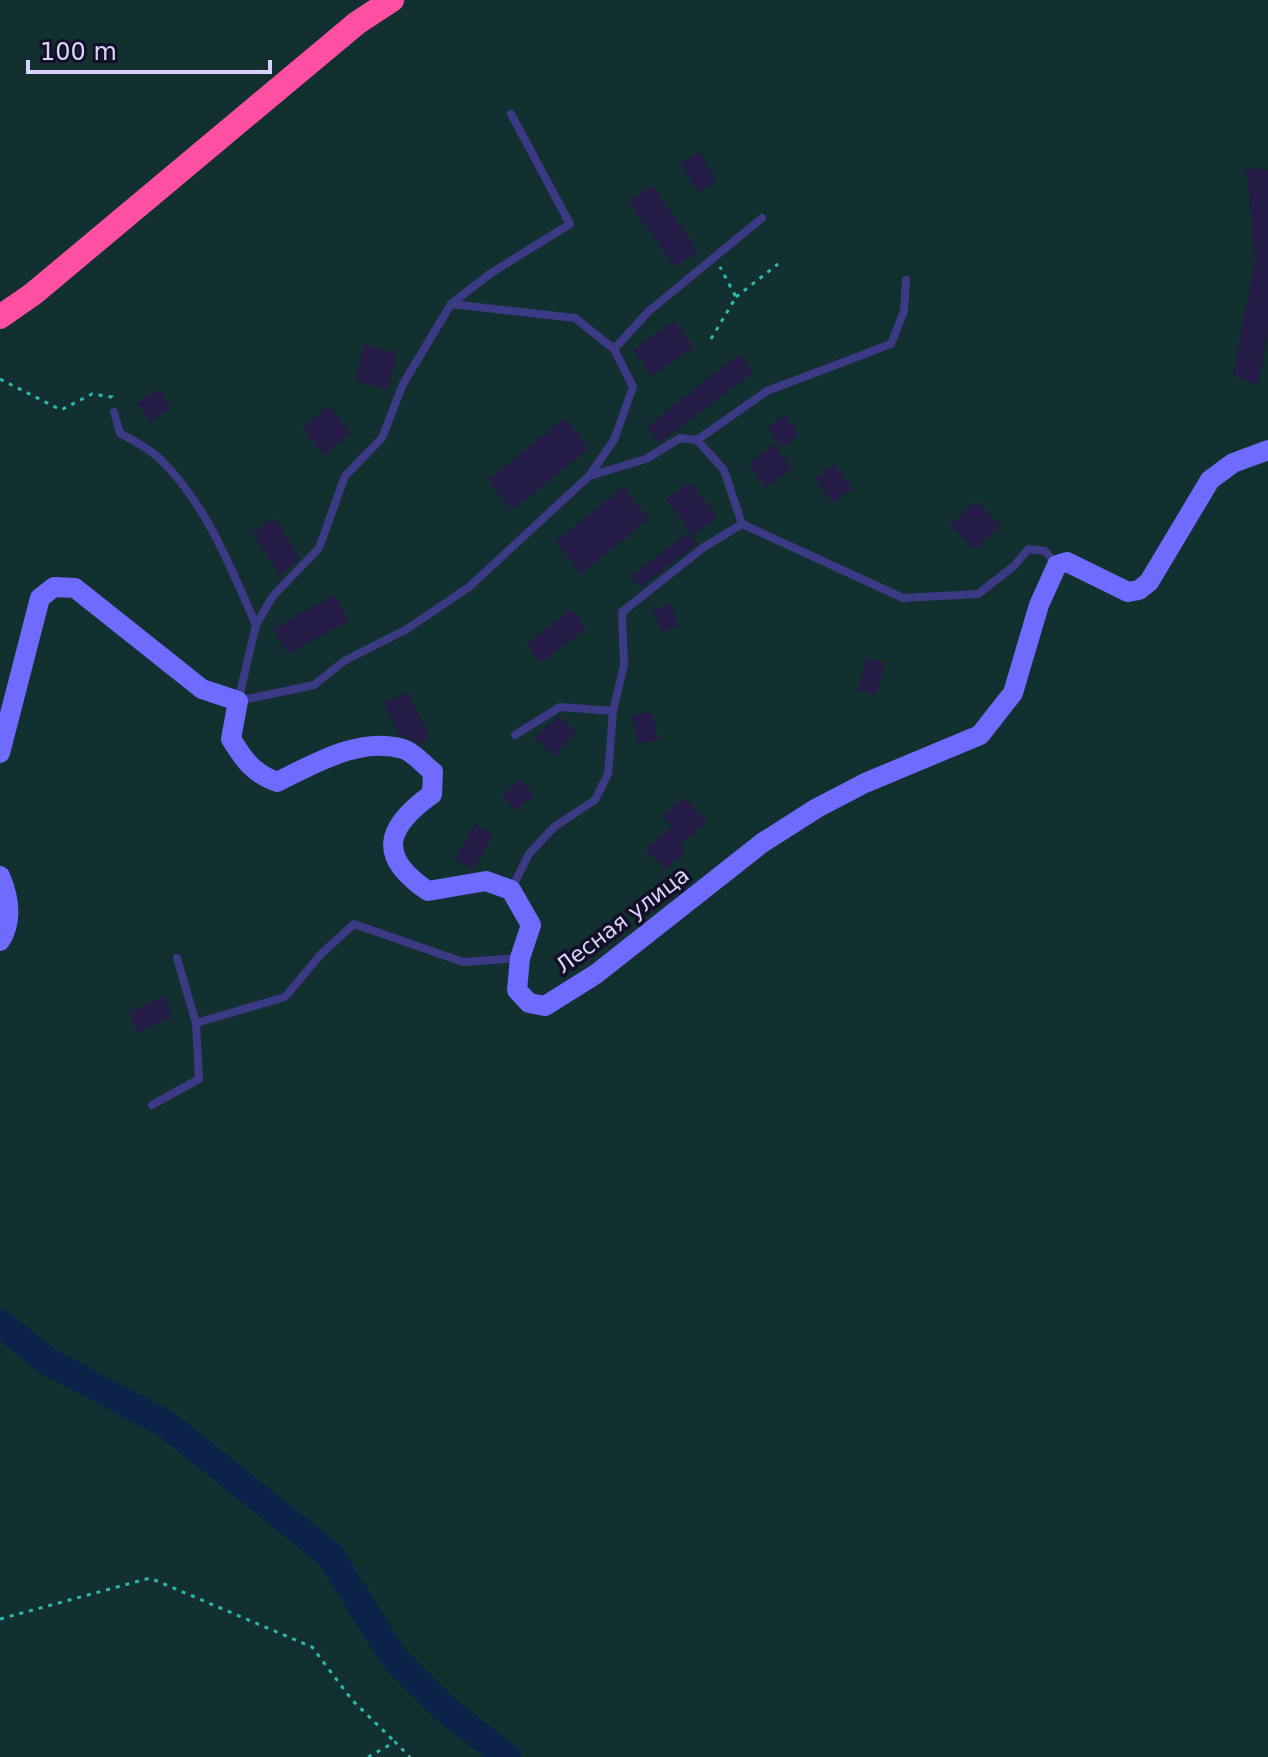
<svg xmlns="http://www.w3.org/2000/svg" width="1268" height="1757" font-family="'DejaVu Sans',sans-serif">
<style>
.green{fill:#12302f}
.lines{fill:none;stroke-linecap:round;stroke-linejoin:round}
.river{stroke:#0c2248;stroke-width:28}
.building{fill:#241b47}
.path{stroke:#2fb8b0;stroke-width:3;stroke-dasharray:4 6;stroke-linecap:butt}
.lane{stroke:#3d3a85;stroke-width:8}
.secondary{stroke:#6f6bff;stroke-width:20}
.highway{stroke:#ff4fa3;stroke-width:24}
.labels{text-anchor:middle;stroke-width:7;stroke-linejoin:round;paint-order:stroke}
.street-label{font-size:22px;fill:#d9d4ff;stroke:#130f26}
</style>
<rect width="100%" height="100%" fill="#130f26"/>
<path class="green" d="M0 0H1268V1757H0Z"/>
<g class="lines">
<path class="river" d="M0 1323 47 1361 166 1424 330 1555 394 1658 445 1709 507 1757"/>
</g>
<path class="building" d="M699 152 716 181 698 192 680 163Z
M1246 168 1268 170V333L1258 386 1233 375 1255 259Z
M652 185 698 251 675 267 629 202Z
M674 321 693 347 652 376 633 350Z
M364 345 397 353 388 389 355 381Z
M739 354 753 372 659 443 647 427Z
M159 389 171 408 150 422 137 403Z
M328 406 351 433 324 455 302 428Z
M784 415 799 434 782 448 767 428Z
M565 418 589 448 512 510 488 480Z
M774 444 792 468 766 488 748 464Z
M834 464 852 488 833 503 815 479Z
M690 482 717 518 693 535 666 500Z
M623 487 648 519 581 574 555 542Z
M976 501 1000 526 975 550 950 525Z
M274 518 300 558 280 575 252 533Z
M688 532 697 544 640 587 631 576Z
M334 595 349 620 288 654 273 629Z
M670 603 679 625 662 632 653 611Z
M571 609 586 628 541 663 526 645Z
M867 658 885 663 876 695 858 690Z
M408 692 429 738 419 743 399 735 384 703Z
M652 712 658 740 638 744 632 715Z
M559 716 576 733 554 756 534 737Z
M521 779 534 795 515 811 502 796Z
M684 797 707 822 680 845 685 852 664 870 646 849 672 826 663 816Z
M475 824 493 835 473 869 455 859Z
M163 996 172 1017 138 1033 129 1012Z"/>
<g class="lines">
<path class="path" d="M736 297 778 264
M711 339 736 297 720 267
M0 379 61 410 92 394 112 397 113 401
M0 1619 150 1578 312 1647 352 1700 395 1742
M368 1757 395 1742 410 1757"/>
<path class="lane" d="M511 114 570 224 491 273 451 304 403 384 382 438 345 476 319 548 273 596 256 625 238 701 314 685 344 661 407 629 469 587 589 476 646 459 680 438 697 440 724 470 742 524
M451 304 575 318 614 349 633 387 614 440 589 476
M614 349 649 311 762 218
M114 412 120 433C133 441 150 449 161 460 206 504 231 568 256 625
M697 440 767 391 891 344 904 311 906 280
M515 735 560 707 613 711 624 665 622 612 704 547 742 524 903 598 978 594 1014 566 1028 549 1045 551 1056 564
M511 890 529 854 554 827 595 800 608 774 613 711
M177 958 196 1023 285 997 321 954 354 924 463 962 520 958
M152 1105 199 1079 196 1023"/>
<path class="secondary" d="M0 753 40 598 54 587 75 588 202 689 238 701 231 739C244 760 253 773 277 782 314 764 360 736 403 749 413 752 424 765 433 772L432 794C386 827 376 856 428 891L486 881 511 890 531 925 520 958 517 990 529 1003 545 1006 596 974 762 843 817 808 865 783 980 735 1013 693 1039 605 1057 565 1067 562 1128 592 1139 590 1149 582 1210 480 1233 463 1268 450
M0 876C9 897 13 921 0 941"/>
<path class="highway" d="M0 317 33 294 357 23 392 0"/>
</g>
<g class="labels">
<g class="street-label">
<text transform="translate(622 920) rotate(-37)" y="8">Лесная улица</text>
</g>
</g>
<path d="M28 60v12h242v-12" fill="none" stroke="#d9d4ff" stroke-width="4"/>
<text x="40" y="60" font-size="24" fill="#d9d4ff" stroke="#130f26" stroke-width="6" paint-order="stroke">100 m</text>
</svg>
